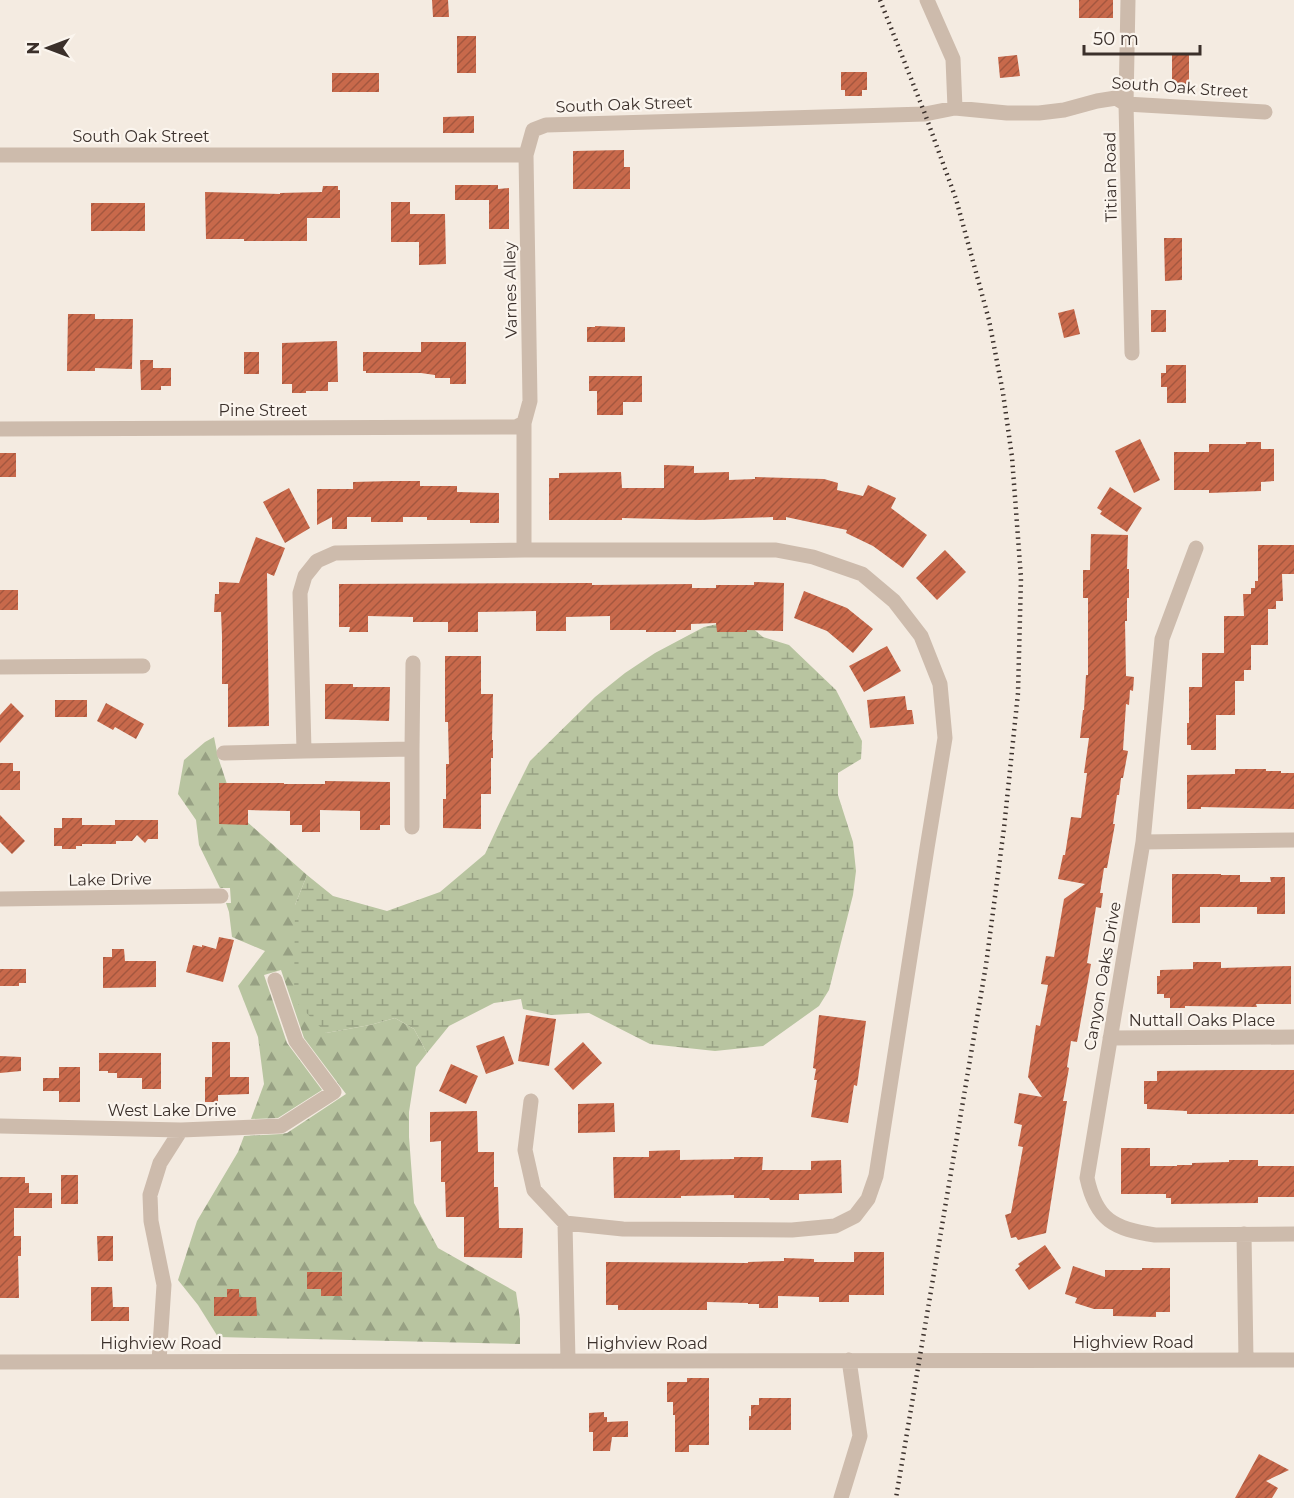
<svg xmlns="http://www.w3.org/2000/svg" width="1294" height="1498" font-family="Montserrat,sans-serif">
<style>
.forest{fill:url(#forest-firs)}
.wetland{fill:url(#wetland-marsh)}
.building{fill:url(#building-hatch)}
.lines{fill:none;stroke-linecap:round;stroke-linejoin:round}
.minor{stroke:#cdbbac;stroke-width:15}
.rail{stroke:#3b302b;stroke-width:4.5;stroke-dasharray:1.5 4.5;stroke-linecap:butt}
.labels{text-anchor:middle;stroke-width:4.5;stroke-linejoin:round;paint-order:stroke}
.street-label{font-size:16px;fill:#3b302b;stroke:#fbf5ee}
</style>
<defs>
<pattern id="forest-firs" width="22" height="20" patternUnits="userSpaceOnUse" patternTransform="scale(1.5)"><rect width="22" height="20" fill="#b8c4a0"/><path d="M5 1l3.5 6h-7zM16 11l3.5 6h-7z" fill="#97a083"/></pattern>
<pattern id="wetland-marsh" width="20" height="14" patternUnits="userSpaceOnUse" patternTransform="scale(1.5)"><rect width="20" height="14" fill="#b8c4a0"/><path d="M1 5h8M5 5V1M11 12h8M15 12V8" fill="none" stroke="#97a083"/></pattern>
<pattern id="building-hatch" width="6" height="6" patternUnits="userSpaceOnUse" patternTransform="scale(1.5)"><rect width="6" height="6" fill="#c8694b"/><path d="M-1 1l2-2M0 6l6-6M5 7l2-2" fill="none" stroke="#a4573f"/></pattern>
</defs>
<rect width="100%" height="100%" fill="#f4ebe1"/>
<path class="forest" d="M214 737 218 757 231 796 245 820 307 875 295 905 326 1033 370 1025 395 1018 414 1029 427 1053 416 1067 409 1112V1137L414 1203 438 1248 516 1292 520 1319V1344L218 1337 198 1305 178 1280 197 1221 238 1152 244 1136 281 1134 287 1133 346 1094 304 1038 281 970 264 975 287 1043 322 1090 278 1118 251 1119 264 1084 258 1037 238 986 265 951 232 937 229 912 226 903H231L230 888H220L199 845 196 820 178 794 184 760 205 742Z"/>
<path class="wetland" d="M735 620 751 627 763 637 789 645 836 690 862 741 861 759 838 773V795L853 842 856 871 853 895 829 990 819 1006 763 1046 715 1051 650 1044 589 1013 551 1015 523 1009 521 999 494 1003 449 1026 427 1053 414 1029 395 1018 370 1025 326 1033 294 1000 295 905 307 875 333 896 387 911 440 892 485 854 507 807 530 761 595 697 625 673 655 653 704 627Z"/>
<path class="building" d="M432 0H448L449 17H433Z
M1079 0H1113V18H1079Z
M457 36H476V73H457Z
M1017 55 1020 76 1000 78 998 57Z
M1172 55H1189V85H1172Z
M841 72H867V90H862V96H845V90H841Z
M332 73H379V92H332Z
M474 116V133H443V117Z
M624 150V167H630V189H573V151Z
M455 185H498V189L509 188V229H489V200H455Z
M323 186H338V190H340V218H307V241H244V239H206L205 192 280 194V193L322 192Z
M391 202H410V214H445L446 264 419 265V242H391Z
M91 203H145V231H91Z
M1164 238H1182V280L1165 281Z
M1074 309 1080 334 1064 338 1058 313Z
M1151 310H1166V332H1151Z
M68 314H95V319H133L132 369 95 368V371H67Z
M595 326 625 327V342H587V327H595Z
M337 341 338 382H328V391H306V393H292V384H282V343Z
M421 342H466V384H450V378H435V375L421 373H366V371H363V352H421Z
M244 352H259V374H244Z
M140 360H153V368H171V386H161V390H141Z
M1166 365H1186V403H1167V387H1161V373H1166Z
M589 376H642V402H623V415H597V391H589Z
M1140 439 1160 480 1134 493 1115 451Z
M1246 442H1261V449H1274V481L1261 482V491L1209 493V490H1174V452H1209V444H1246Z
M0 453H16V477H0Z
M664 465 694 466V473L729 472V480L755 479V477L824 479 838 483 837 490 863 496 868 485 896 498 891 508 927 535 903 568 873 546 846 533 847 530 786 517V520H773V517L700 520 622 518V520H549V478H559V473L621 472 622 488H664Z
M392 481H420V486H457V492L499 493V523H470V520H427V517H403V522H371V517H347V529H332V517L317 525V489H353V482Z
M1110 487 1142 508 1127 532 1100 514 1102 511 1097 508Z
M289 488 310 528 285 543 263 502Z
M1091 534 1128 535 1127 569H1129V598H1127V621H1125L1126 676 1134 677 1133 691 1130 690 1129 705 1126 704 1123 750 1128 751 1123 778H1121L1119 795H1117L1113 824H1115L1107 868H1104L1100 893H1103L1101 908 1096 907 1087 963 1091 964 1077 1042 1071 1041 1067 1067 1069 1068 1063 1101H1067L1046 1233 1018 1240 1016 1237 1011 1238 1005 1215 1011 1213 1023 1147 1018 1146 1022 1125 1014 1123 1019 1093 1042 1097 1028 1077 1036 1025 1040 1026 1048 985 1041 984 1046 956 1054 957 1064 899 1085 884 1058 879 1063 855H1065L1071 817 1081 818 1087 773H1084L1089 738H1080L1083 710H1084L1086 675H1088V598H1083V570H1090Z
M256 537 285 548 274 576 267 573 269 726 228 727V684H222V636L221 612H214L215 594H219V582L239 583Z
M1258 545H1294V574H1282L1283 601H1276V609H1268V645H1251V670H1244V681H1235V715H1216V750H1191V745H1187V723H1189V687H1202V653H1224V616H1244L1243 594H1251V588H1255V581H1258Z
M945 550 966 572 937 600 916 578Z
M754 582 784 583 783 631 747 630V632H717L716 623 691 624V630H676V632H646V630H610V616L566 617V631H536V611L478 612V632H448V622H413V617L368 616V632H349L350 627H339V584L592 583V585L692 584V588H716V585H754Z
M0 590H18V610H0Z
M804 591 847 608 873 629 853 653 827 631 794 618Z
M887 646 901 671 864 692 849 666Z
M445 656H481V694H493L492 740H493V758H491V794H481V829L443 828V799H446V764H449L448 722H445Z
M325 684H353V687H390L389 721 325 719Z
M905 696 907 710H912L914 724 870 728 867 700Z
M55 700H87V717H55Z
M11 703 24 716 0 743V715Z
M106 703 144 724 136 739 115 727 113 730 97 721Z
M0 763H13V771H20V790H0Z
M1235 769H1266V771H1281V773H1294V809L1201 807V809H1187V775L1235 774Z
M325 781 390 782V825H380V830H360V811L320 810V832H302V825H290V811L248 810V825L219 824V783H284V784H325Z
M0 815 25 841 12 854 0 842Z
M62 818H82V825H115V820H158V839H148L145 843 137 835 132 841H116V844H82V846H76V849H62V846H54V828H62Z
M1172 874H1221V875H1240V882H1271L1270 877H1285V914H1257V907H1200V923H1172Z
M219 937 234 940 223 982 186 972 193 945 202 947V945L216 949Z
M112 949H124L125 961H156V987L103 988V957H112Z
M1193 962H1221V968L1291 966V1004H1256L1257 1007 1185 1006V1008H1170V998H1164V994H1157V976H1160V970L1193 969Z
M0 969H26V983H19V986H0Z
M526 1015 556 1019 549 1066 518 1061Z
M819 1015 866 1021 857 1086 854 1085 848 1123 811 1117 817 1080H814L816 1069 813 1068Z
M504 1036 514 1064 486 1074 476 1046Z
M212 1042H230V1077H249V1094L218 1095V1102H205V1077H212Z
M583 1042 602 1063 573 1090 554 1069Z
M99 1053H161V1089H142V1078H117V1073H108V1071H99Z
M0 1056 21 1057V1071L0 1073Z
M451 1064 478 1076 466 1104 439 1091Z
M59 1067H80V1102H59V1091H43V1078H59Z
M1228 1070H1294V1114H1187V1111L1147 1109V1104H1144V1081H1157V1071Z
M614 1103 615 1132 578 1133V1104Z
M477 1111 478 1152H494V1187H498L499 1228H523L522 1258 464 1257V1217H446L445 1182H441V1141L430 1142V1112Z
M1121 1148H1150V1166H1177V1165H1192V1163L1229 1162V1160H1258V1166H1294V1197H1258V1203L1171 1204V1198H1166V1194H1121Z
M680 1150V1160L734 1159V1157H763L762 1170H811V1161L841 1160 842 1193 799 1194V1200H770L769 1198H734V1195L681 1196V1198H614L613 1157H649V1151Z
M61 1175H78V1204H61Z
M0 1177H25V1183H29V1193H52V1208H14V1236H21V1256H18L19 1298H0Z
M97 1236H113V1261H98Z
M1045 1245 1061 1268 1029 1290 1015 1270 1020 1266 1018 1264Z
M854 1252H884V1295H849V1302H819V1297L778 1296V1308H759V1304H748V1303L707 1302V1310H618V1305H606V1262L748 1263V1262L784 1261V1258L814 1259V1262H854Z
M1073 1266 1105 1277V1270H1142V1268H1170V1312H1156V1317L1113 1316V1309H1094L1075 1303 1077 1298 1065 1294Z
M307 1272H342V1296H321V1289H307Z
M91 1287H112L113 1307H129V1321H91Z
M227 1289H239V1297H256L257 1316H214V1297H227Z
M687 1378H709V1445H689V1452H675V1415H673V1402H667V1382H687Z
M759 1398H791V1430H749V1416H751V1405H759Z
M604 1412V1417H607V1422L628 1421V1437H612L610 1451H593V1432H589V1413Z
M1259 1454 1289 1470 1266 1481 1278 1488 1272 1498H1235Z"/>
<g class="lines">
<path class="minor" d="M927 0 953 59 955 108
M1128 0 1126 104 1132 353
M0 155H526
M0 429 501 427H516L524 423
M1196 548 1162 639 1143 842 1087 1178C1096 1220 1114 1229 1155 1235L1294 1234
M524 550V423L530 401 526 155 533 130 546 125 925 114 955 108 1007 113H1039L1064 110 1097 101 1116 98 1126 104 1265 112
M413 663 412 749 304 751 300 593 305 576 317 561 335 553 524 550H776L813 557 862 574 894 601 921 636 940 684 945 738 927 848 876 1176 868 1199 855 1216 835 1226 792 1230 623 1229 565 1223
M0 667 143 666
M224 753 304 751
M412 827V749
M1143 842 1294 840
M0 899 221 896
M1110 1038 1294 1037
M531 1101 525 1150 534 1190 565 1223 568 1361
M0 1126 181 1130 281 1126 334 1092 296 1041 275 980
M1244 1234 1246 1360
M159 1361 164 1285 151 1221 150 1195 160 1163 181 1130
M0 1362 1294 1360
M841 1498 860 1436 849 1360"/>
<path class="rail" d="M880 0 925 114 956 199 989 320 1003 393 1012 457 1021 578 1018 693 1004 828 986 965 896 1498"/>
</g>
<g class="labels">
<g class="street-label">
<text transform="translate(1180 87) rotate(4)" y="6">South Oak Street</text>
<text transform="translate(624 104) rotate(-2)" y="6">South Oak Street</text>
<text x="141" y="142">South Oak Street</text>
<text transform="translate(1110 177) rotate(-91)" y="6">Titian Road</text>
<text transform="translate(510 290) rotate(-91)" y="6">Varnes Alley</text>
<text x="263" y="416">Pine Street</text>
<text transform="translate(110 879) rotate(-1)" y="6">Lake Drive</text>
<text transform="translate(1102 976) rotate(-80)" y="6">Canyon Oaks Drive</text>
<text x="1202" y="1026">Nuttall Oaks Place</text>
<text x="172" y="1116">West Lake Drive</text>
<text x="1133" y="1348">Highview Road</text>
<text x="161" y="1349">Highview Road</text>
<text x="647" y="1349">Highview Road</text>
</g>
</g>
<g transform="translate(48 48) rotate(270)" stroke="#fbf5ee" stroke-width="4.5" paint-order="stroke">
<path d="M0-4.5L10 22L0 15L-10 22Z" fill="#3b302b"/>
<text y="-9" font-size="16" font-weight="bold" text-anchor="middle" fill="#3b302b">N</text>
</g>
<path d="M1084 45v9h116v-9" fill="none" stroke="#3b302b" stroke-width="3"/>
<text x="1093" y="45" font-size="18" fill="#3b302b" stroke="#fbf5ee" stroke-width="4.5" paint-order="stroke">50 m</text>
</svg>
